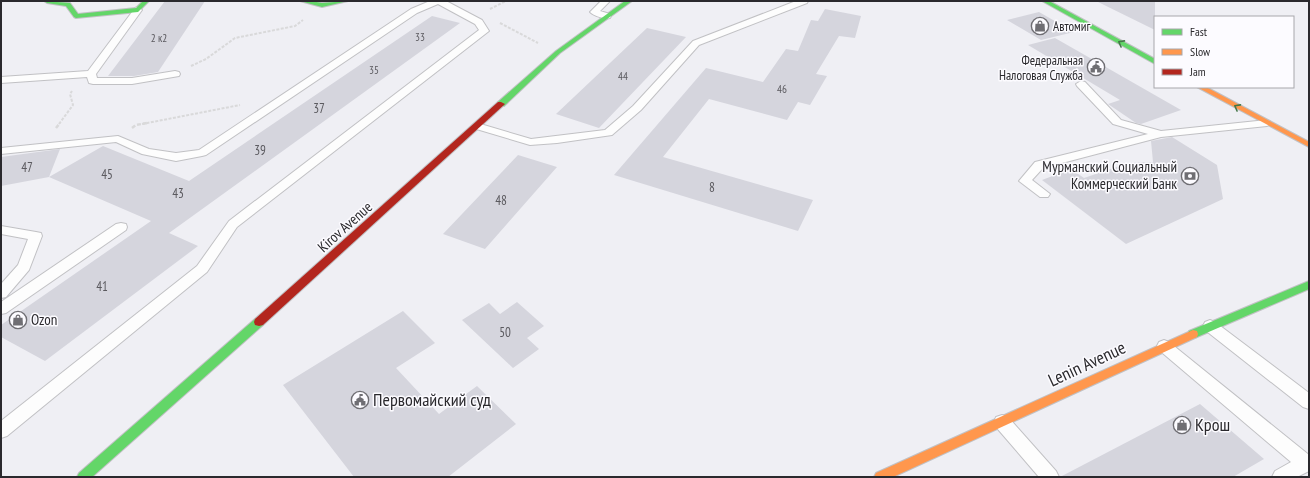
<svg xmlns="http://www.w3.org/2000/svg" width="1310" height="478" font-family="'PT Sans Narrow',sans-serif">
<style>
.building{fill:#d5d5dd}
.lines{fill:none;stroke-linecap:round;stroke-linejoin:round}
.lane-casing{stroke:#c1c1c4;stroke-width:2}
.fast-casing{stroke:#c1c1c4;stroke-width:2}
.slow-casing{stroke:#c1c1c4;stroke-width:2}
.jam-casing{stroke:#c1c1c4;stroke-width:2}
.path-far1{stroke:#d9d9da;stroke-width:2;stroke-dasharray:3 1.5;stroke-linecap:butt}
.path{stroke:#d9d9da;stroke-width:2.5;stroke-dasharray:4 2;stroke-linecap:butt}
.lane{fill:#fdfdfd;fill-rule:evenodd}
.fast{fill:#63d668;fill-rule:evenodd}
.slow{fill:#ff974d;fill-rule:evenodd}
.jam{fill:#b3261e;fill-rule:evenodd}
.oneway{stroke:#447748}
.labels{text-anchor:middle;stroke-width:3;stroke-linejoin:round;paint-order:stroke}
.far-number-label{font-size:11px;fill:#5a595e}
.far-poi-label{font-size:13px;fill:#2a292d;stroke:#fcfbff;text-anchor:start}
.number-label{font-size:13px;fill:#5a595e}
.poi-label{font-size:15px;fill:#2a292d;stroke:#fcfbff;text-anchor:end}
.street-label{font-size:15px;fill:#2a292d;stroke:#fcfbff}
.near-street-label{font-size:18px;fill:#2a292d;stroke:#fcfbff}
.near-poi-label{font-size:18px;fill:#2a292d;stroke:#fcfbff;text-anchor:start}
</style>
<rect width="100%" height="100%" fill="#efeff4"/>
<path class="building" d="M165 1H205L158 72 134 76H108Z
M1096 1H1155V30Z
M825 9 861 16 855 38 839 36 816 74 827 76 810 105 798 102 787 120 709 99 663 157 813 200 798 231 614 175 706 68 763 82 786 49 798 51 811 20 818 21Z
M1039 12 1074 32 1041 40 1007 20Z
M432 16 460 23 169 233 198 246 45 361 1 337V325L151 221 49 177 103 146 189 181Z
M647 28 686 37 599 128 556 114Z
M1055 38 1181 110 1141 124 1136 123 1108 104 1120 100 1028 45Z
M1172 137 1217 165 1223 199 1126 244 1042 180 1071 169 1084 178 1128 163 1153 162 1151 141Z
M60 149 49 177 1 186V157Z
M518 155 557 167 485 249 443 234Z
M517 302 544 326 527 338 539 349 513 368 462 320 489 303 500 314Z
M403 311 435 343 396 368 439 414 477 386 516 424 448 477H354L283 385Z
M1200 404 1264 459 1233 477H1060Z"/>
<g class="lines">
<defs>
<path id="lane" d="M430 1H446L482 20 489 31 237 227 207 272 7 436 1 438V421L197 266 229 221 479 30 475 24 438 4 417 13 206 155 202 156 176 161 142 154 116 142 1 154V148L118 136 149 149 176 153 199 150 411 9Z
M601 1H610L600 11 610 14 611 16 610 18C604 19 594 16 590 12Z
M796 1H808L807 3 699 45 641 110 612 135 557 143 530 145 473 128 472 126 477 123 531 139 605 130 633 106 693 41Z
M138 7 142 10 96 74 97 78H132L175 71 179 72 180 74 179 76 132 84H93L89 83 87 77 1 83V77L88 71 135 8Z
M1081 81 1085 82 1121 120 1161 131 1267 120 1272 123 1267 126 1161 137 1043 168 1032 180 1050 194 1048 197H1040L1019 181 1035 162 1148 134 1113 124 1077 86 1076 84Z
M121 223 126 224 127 227 126 230 6 313 1 314V302L116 224Z
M1 226 36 232 41 233 42 236 29 270 6 297 1 298V284L18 265 28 239 1 234Z
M1210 320 1215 322 1309 393V409L1303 407 1205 330 1203 326 1205 322Z
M1164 340 1169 342 1309 455V471L1297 477H1272L1275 471 1291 462 1159 350 1157 346 1159 342Z
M1002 415 1008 417 1056 471 1059 477H1039L996 427 994 422 996 417Z"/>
<path id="fast" d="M44 1 70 3 78 14 136 8 143 1H149L138 12 76 18 74 17 66 6 47 3Z
M300 1H311L322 3 348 1 322 7Z
M625 1H632L560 53 504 106H498V102L556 51Z
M1042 1H1049L1155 59V64Z
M1309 281V289L1197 337 1193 338 1189 337 1188 334 1189 331Z
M259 318 263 319 264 322 263 325 92 477H77L79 473 255 319Z"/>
<path id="slow" d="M1197 87H1206L1309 142V147Z
M1193 330 1197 331 1198 334 1197 337 893 477H874L876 473Z"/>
<path id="jam" d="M498 102H501L505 104 263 325 259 326 255 325 254 322 255 319Z"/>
</defs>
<use href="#lane" class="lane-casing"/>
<use href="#fast" class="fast-casing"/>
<use href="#slow" class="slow-casing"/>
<use href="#jam" class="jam-casing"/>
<path class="path-far1" d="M490 9 506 1
M500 23 538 43
M191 66 206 59 235 38 295 26 303 20
M59 124 73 105 70 94 72 91
M142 124 240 105"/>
<path class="path" d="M56 128 60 123
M132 128 136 125 147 123"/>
<use href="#lane" class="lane"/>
<use href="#fast" class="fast"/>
<use href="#slow" class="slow"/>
<use href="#jam" class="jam"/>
</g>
<defs><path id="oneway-chevron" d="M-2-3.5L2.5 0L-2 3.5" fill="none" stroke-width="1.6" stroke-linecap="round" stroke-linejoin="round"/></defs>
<g class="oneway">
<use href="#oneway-chevron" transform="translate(1121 43) rotate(-151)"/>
<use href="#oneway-chevron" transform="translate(1237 107) rotate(-151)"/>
</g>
<defs>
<symbol id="shop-ring" viewBox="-11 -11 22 22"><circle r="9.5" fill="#fcfbff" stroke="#6f6e73" stroke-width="1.5"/><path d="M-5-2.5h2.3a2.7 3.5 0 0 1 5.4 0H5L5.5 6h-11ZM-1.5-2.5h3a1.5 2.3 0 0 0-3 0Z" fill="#6f6e73"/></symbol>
<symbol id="civic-ring" viewBox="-11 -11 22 22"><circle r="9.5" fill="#fcfbff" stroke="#6f6e73" stroke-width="1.5"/><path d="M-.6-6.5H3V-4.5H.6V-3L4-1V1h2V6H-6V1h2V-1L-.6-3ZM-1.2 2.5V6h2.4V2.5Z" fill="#6f6e73"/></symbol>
<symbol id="bank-ring" viewBox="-11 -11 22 22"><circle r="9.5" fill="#fcfbff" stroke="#6f6e73" stroke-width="1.5"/><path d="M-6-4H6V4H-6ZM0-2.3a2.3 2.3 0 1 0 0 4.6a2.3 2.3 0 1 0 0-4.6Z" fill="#6f6e73"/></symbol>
</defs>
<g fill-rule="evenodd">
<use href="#shop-ring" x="1030" y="16" width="20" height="20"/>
<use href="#civic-ring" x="1086" y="57" width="20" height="20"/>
<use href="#bank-ring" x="1180" y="166" width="20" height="20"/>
<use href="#shop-ring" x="8" y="310" width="20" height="20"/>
<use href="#civic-ring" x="350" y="390" width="20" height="20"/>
<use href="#shop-ring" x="1172" y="415" width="20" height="20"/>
</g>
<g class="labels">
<g class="far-number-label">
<text x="420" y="41">33</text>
<text x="159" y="42">2 к2</text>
<text x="374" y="74">35</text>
<text x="623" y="80">44</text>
<text x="782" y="93">46</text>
</g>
<g class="far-poi-label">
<text x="1053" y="31">Автомиг</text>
<text x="1083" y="65" text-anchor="end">Федеральная<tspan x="1083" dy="15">Налоговая Служба</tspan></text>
</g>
<g class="number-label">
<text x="319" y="113">37</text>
<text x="260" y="155">39</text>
<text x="27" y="172">47</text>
<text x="107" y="179">45</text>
<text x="712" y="192">8</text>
<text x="178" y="198">43</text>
<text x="501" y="205">48</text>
<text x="102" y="291">41</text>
<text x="505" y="337">50</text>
</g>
<g class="poi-label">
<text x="1177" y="172">Мурманский Социальный<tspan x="1177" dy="17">Коммерческий Банк</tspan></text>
<text x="31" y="325" text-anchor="start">Ozon</text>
</g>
<g class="street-label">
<text transform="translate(345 227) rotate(-42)" y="5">Kirov Avenue</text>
</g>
<g class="near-street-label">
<text transform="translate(1087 364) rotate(-25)" y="6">Lenin Avenue</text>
</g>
<g class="near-poi-label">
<text x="373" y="406">Первомайский суд</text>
<text x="1195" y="431">Крош</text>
</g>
</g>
<rect width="1310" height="478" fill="none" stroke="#2a292d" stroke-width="4"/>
<rect x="1154" y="16" width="140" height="72" fill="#fcfbff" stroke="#a8a7ab"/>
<rect x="1162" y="29" width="20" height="6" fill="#63d668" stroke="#a8a7ab"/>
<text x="1190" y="36" font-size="12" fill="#2a292d">Fast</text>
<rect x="1162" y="49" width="20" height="6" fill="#ff974d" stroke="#a8a7ab"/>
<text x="1190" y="56" font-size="12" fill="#2a292d">Slow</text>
<rect x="1162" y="69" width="20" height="6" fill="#b3261e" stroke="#a8a7ab"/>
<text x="1190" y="76" font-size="12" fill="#2a292d">Jam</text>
</svg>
